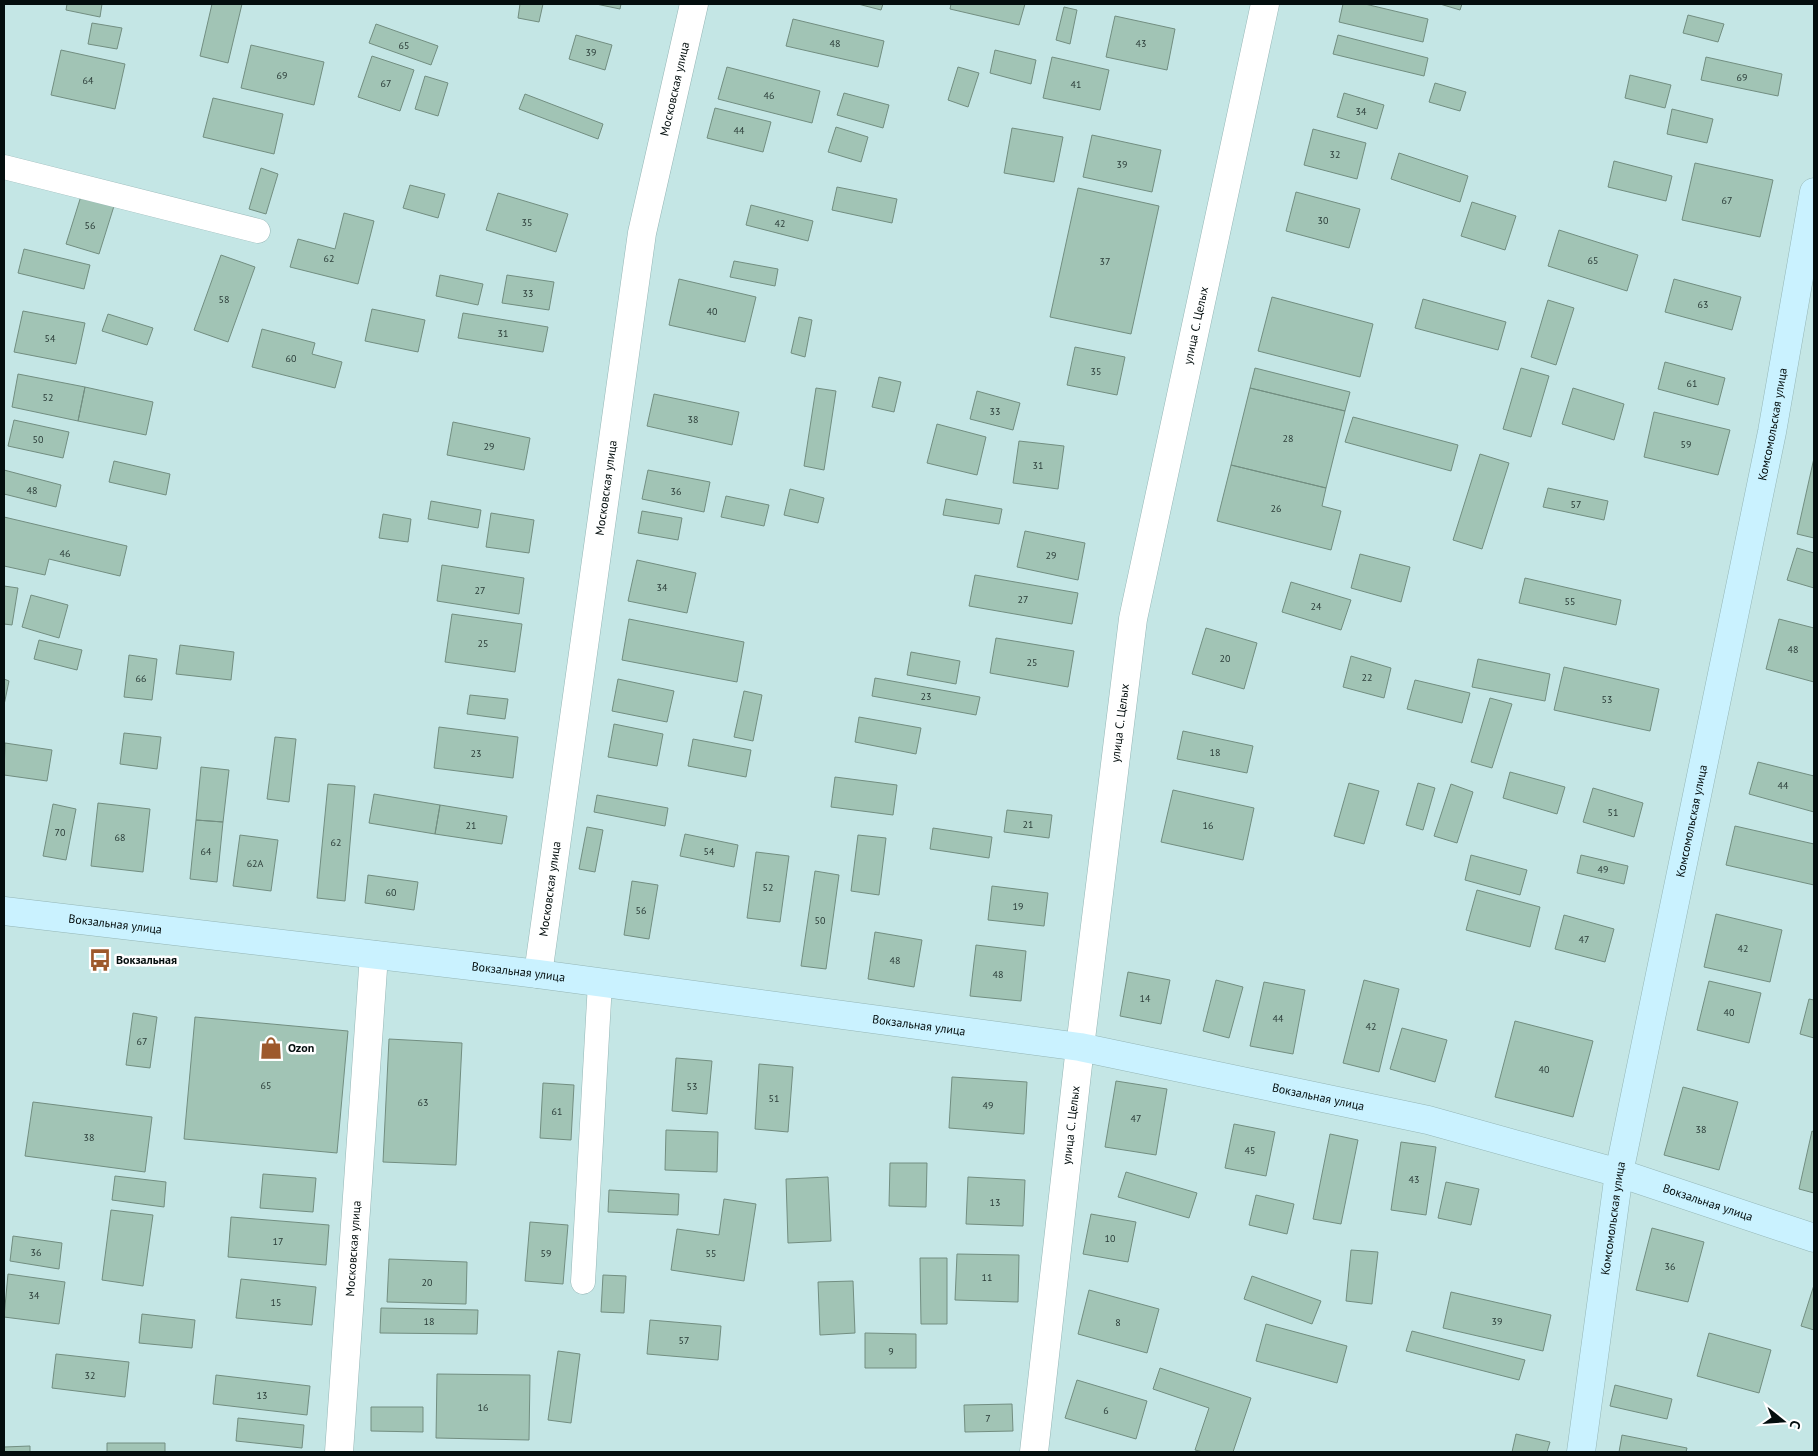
<svg xmlns="http://www.w3.org/2000/svg" width="1818" height="1456" font-family="'PT Sans',sans-serif">
<style>
.building{fill:#a1c4b5;stroke:#728e81}
.lines{fill:none;stroke-linecap:round;stroke-linejoin:round}
.lane-casing{stroke:#95b6b6;stroke-width:25}
.street-casing{stroke:#95b6b6;stroke-width:29}
.secondary-casing{stroke:#95b6b6;stroke-width:29}
.lane{stroke:#fff;stroke-width:24}
.street{stroke:#fff;stroke-width:28}
.secondary{stroke:#caf2ff;stroke-width:28}
.labels{text-anchor:middle;stroke-width:5;stroke-linejoin:round;paint-order:stroke}
.number-label{font-size:10px;fill:#2b3c38}
.street-label{font-size:12px;fill:#040e0e;stroke:#fff}
.poi-label{font-size:12px;font-weight:bold;fill:#040e0e;stroke:#fff;text-anchor:start}
</style>
<rect width="100%" height="100%" fill="#c4e6e5"/>
<path class="building" d="M67 4H102L100 17 66 10Z
M212 4H242L228 63 200 56Z
M520 4H543L539 22 518 18Z
M596 4H621L620 9Z
M858 4H883L881 10Z
M951 4H1025L1019 25 950 9Z
M1343 4H1365L1428 19 1423 42 1339 22Z
M1440 4H1462L1460 10Z
M1064 7 1077 10 1070 44 1056 40Z
M1688 15 1724 24 1718 42 1683 33Z
M1115 16 1175 29 1167 70 1106 57Z
M793 19 884 41 878 67 786 46Z
M92 23 122 28 117 49 88 44Z
M376 24 438 46 431 65 369 43Z
M576 35 612 45 605 70 569 59Z
M1338 35 1428 58 1424 76 1333 54Z
M251 45 324 62 314 105 241 88Z
M61 50 125 64 115 109 51 95Z
M995 50 1036 60 1031 84 990 73Z
M372 56 414 70 400 111 358 97Z
M1052 57 1109 70 1100 110 1043 98Z
M1706 57 1782 74 1778 96 1701 80Z
M727 67 820 91 812 123 718 99Z
M958 67 979 73 968 107 948 100Z
M1630 75 1671 85 1665 108 1625 98Z
M425 76 448 83 438 116 415 109Z
M1435 83 1466 92 1460 111 1429 102Z
M844 93 889 105 883 128 837 115Z
M1344 93 1384 105 1377 129 1337 117Z
M525 94 603 124 598 139 519 109Z
M213 98 283 114 274 154 203 137Z
M715 108 771 122 763 152 707 138Z
M1672 109 1713 119 1707 143 1667 134Z
M836 127 868 137 861 162 828 152Z
M1012 128 1063 137 1054 182 1004 173Z
M1313 129 1366 143 1357 179 1304 165Z
M1092 135 1161 150 1152 192 1083 177Z
M1399 153 1468 176 1460 202 1391 179Z
M1614 161 1672 176 1666 201 1608 187Z
M1695 163 1773 180 1760 237 1682 220Z
M261 168 278 174 266 214 249 209Z
M410 185 445 194 438 218 403 208Z
M837 187 897 199 892 223 832 210Z
M1078 188 1159 206 1131 334 1050 317Z
M1296 192 1360 209 1349 248 1286 231Z
M498 193 568 214 556 252 486 230Z
M81 196 114 206 99 254 66 244Z
M1472 202 1516 216 1505 250 1461 236Z
M751 205 813 221 808 241 746 225Z
M344 213 374 221 358 284 290 267 298 239 335 249Z
M1559 230 1638 255 1627 291 1548 266Z
M24 249 90 265 84 289 18 273Z
M221 255 255 267 228 342 194 330Z
M734 261 778 269 775 286 730 277Z
M440 275 483 284 478 305 436 296Z
M507 275 554 282 549 310 502 303Z
M679 279 756 297 745 342 669 325Z
M1674 279 1741 297 1732 330 1665 312Z
M1272 297 1373 324 1360 377 1258 351Z
M1423 299 1506 322 1498 350 1415 328Z
M1548 300 1574 308 1556 365 1531 357Z
M372 309 425 320 418 352 365 341Z
M23 311 85 323 76 364 14 352Z
M463 313 548 327 543 352 458 338Z
M108 314 153 328 147 345 102 331Z
M799 317 812 320 805 357 791 353Z
M262 329 315 343 312 354 342 362 335 388 252 367Z
M1075 347 1125 357 1117 395 1067 385Z
M1665 362 1725 378 1718 405 1658 389Z
M1255 368 1350 392 1345 411 1250 388Z
M1521 368 1549 376 1531 437 1503 429Z
M18 374 85 387 78 421 12 407Z
M879 377 901 382 894 412 872 407Z
M85 387 153 402 146 435 78 421Z
M816 388 836 391 824 470 804 466Z
M1250 388 1345 411 1326 488 1231 465Z
M1573 388 1624 404 1614 440 1562 424Z
M977 391 1020 403 1013 430 970 419Z
M654 394 739 412 732 445 647 426Z
M1654 412 1730 430 1718 475 1644 457Z
M1353 417 1458 445 1451 471 1345 442Z
M14 420 69 432 63 458 8 446Z
M453 422 530 438 524 470 447 455Z
M937 424 986 437 977 475 927 463Z
M1019 441 1064 446 1058 489 1013 483Z
M1480 454 1509 463 1482 549 1453 540Z
M1814 458V538L1797 534Z
M114 461 170 474 166 495 109 482Z
M1231 465 1326 488 1322 506 1341 511 1331 550 1217 521Z
M4 470 61 485 56 507 4 494Z
M648 470 710 482 704 512 642 499Z
M1548 488 1608 501 1604 520 1543 507Z
M790 489 824 498 818 523 784 515Z
M726 496 769 505 764 526 721 517Z
M946 499 1002 509 999 524 943 515Z
M431 501 481 510 478 528 428 519Z
M642 511 682 518 678 540 638 533Z
M491 513 534 520 529 553 486 547Z
M383 514 411 519 408 542 379 538Z
M4 517 127 546 120 576 49 559 45 575 4 566Z
M1025 531 1085 543 1078 580 1017 567Z
M1797 548 1814 553V588L1787 580Z
M1360 554 1410 567 1401 602 1351 588Z
M637 560 696 573 687 613 628 601Z
M442 565 524 578 519 614 437 601Z
M975 575 1078 593 1072 624 969 606Z
M1525 578 1621 600 1616 625 1519 603Z
M1291 582 1351 600 1341 630 1282 612Z
M4 586 18 588 12 625 4 624Z
M31 595 68 605 59 638 22 627Z
M452 614 522 624 515 672 445 662Z
M629 619 744 642 737 682 622 660Z
M1779 619 1814 628V682L1766 669Z
M1206 628 1257 643 1244 689 1192 674Z
M996 638 1074 651 1068 687 990 673Z
M39 640 82 650 77 670 34 659Z
M180 645 234 652 231 680 176 674Z
M911 652 960 661 956 684 907 675Z
M129 655 157 659 152 700 124 697Z
M1351 656 1391 668 1384 698 1343 687Z
M1478 659 1550 674 1545 701 1472 687Z
M1564 667 1659 689 1650 731 1554 710Z
M875 678 980 697 976 715 872 696Z
M4 679 9 681 4 705Z
M618 679 674 691 667 722 612 711Z
M1415 680 1470 693 1462 723 1407 709Z
M744 691 762 695 753 741 734 737Z
M470 695 508 699 505 719 467 714Z
M1490 698 1512 704 1492 768 1471 762Z
M859 717 921 728 916 754 855 742Z
M614 724 663 734 657 766 608 757Z
M439 727 518 737 513 778 434 768Z
M1183 731 1253 746 1247 773 1177 759Z
M124 733 161 737 157 769 120 764Z
M275 737 296 739 289 802 267 799Z
M693 739 751 750 746 777 688 766Z
M5 743 52 750 47 781 4 775Z
M1758 762 1814 776V812L1749 794Z
M201 767 229 770 223 822 196 820Z
M1510 772 1565 787 1557 814 1503 798Z
M835 777 897 785 893 815 831 807Z
M1349 783 1379 791 1364 844 1334 836Z
M1418 783 1435 788 1423 830 1406 825Z
M328 784 355 786 345 901 317 898Z
M1451 784 1473 792 1457 843 1434 836Z
M1593 788 1643 803 1634 837 1583 822Z
M1173 790 1254 808 1243 860 1161 842Z
M374 794 440 805 435 834 369 823Z
M597 795 668 808 665 826 594 812Z
M98 803 150 809 143 872 91 866Z
M53 804 76 809 66 860 43 856Z
M440 805 507 816 502 844 435 834Z
M1007 810 1052 815 1049 838 1004 832Z
M196 820 223 822 217 882 190 879Z
M1735 826 1814 844V885L1726 865Z
M587 827 603 830 595 872 579 869Z
M933 828 992 837 989 858 930 849Z
M685 834 738 845 734 867 680 856Z
M240 835 278 840 271 891 233 886Z
M858 835 886 838 879 895 851 891Z
M756 852 789 856 780 922 747 918Z
M1471 855 1527 870 1520 895 1465 880Z
M1581 855 1628 866 1624 884 1577 873Z
M815 871 839 875 826 969 801 966Z
M368 875 418 882 414 910 365 903Z
M632 881 658 885 649 939 624 935Z
M992 886 1048 893 1044 926 988 920Z
M1477 890 1540 907 1530 947 1466 930Z
M1716 914 1782 930 1770 982 1704 967Z
M1564 915 1614 929 1605 962 1555 949Z
M875 932 922 940 914 987 868 979Z
M976 945 1026 951 1021 1001 970 996Z
M1128 972 1170 980 1161 1024 1120 1016Z
M1216 980 1243 987 1229 1038 1203 1031Z
M1364 980 1399 989 1379 1072 1343 1063Z
M1709 981 1761 993 1749 1043 1697 1030Z
M1264 982 1305 990 1293 1054 1250 1046Z
M1809 999 1814 1000V1038L1800 1034Z
M133 1013 157 1017 150 1068 126 1065Z
M195 1017 348 1031 337 1153 184 1139Z
M1515 1021 1593 1041 1573 1117 1495 1097Z
M1402 1028 1447 1040 1435 1082 1390 1069Z
M389 1039 462 1043 456 1165 383 1162Z
M676 1058 712 1061 707 1114 672 1111Z
M759 1064 793 1067 788 1132 755 1129Z
M952 1077 1027 1082 1024 1134 949 1128Z
M1116 1081 1167 1089 1156 1155 1105 1147Z
M543 1083 574 1085 571 1140 540 1138Z
M1683 1087 1738 1102 1719 1170 1664 1155Z
M33 1102 152 1117 145 1172 25 1156Z
M1234 1124 1275 1132 1266 1176 1225 1168Z
M666 1130 718 1132 717 1172 665 1170Z
M1812 1131 1814 1132V1193L1799 1189Z
M1330 1134 1358 1140 1341 1224 1313 1219Z
M1401 1142 1436 1147 1426 1215 1391 1210Z
M890 1163H927L926 1207 889 1206Z
M1126 1172 1197 1193 1189 1218 1118 1197Z
M263 1174 316 1178 313 1212 260 1208Z
M115 1176 166 1182 164 1207 112 1200Z
M828 1177 831 1241 788 1243 786 1179Z
M968 1177 1025 1180 1023 1226 966 1224Z
M1446 1182 1479 1189 1471 1225 1438 1218Z
M609 1190 679 1194 678 1215 608 1212Z
M1256 1195 1294 1204 1287 1234 1249 1225Z
M724 1199 756 1204 744 1281 671 1270 677 1229 719 1235Z
M111 1210 153 1215 143 1286 102 1280Z
M1091 1214 1136 1222 1128 1262 1083 1254Z
M231 1217 329 1225 326 1265 228 1257Z
M530 1222 568 1225 563 1284 525 1281Z
M1652 1228 1704 1242 1688 1302 1636 1290Z
M13 1236 62 1243 59 1269 10 1261Z
M1351 1250 1378 1252 1372 1304 1346 1301Z
M957 1254 1019 1255 1018 1302 955 1300Z
M920 1258H947V1324H921Z
M389 1259 467 1262 466 1304 387 1302Z
M8 1274 65 1282 59 1324 4 1317Z
M603 1275 626 1276 624 1313 601 1312Z
M1252 1276 1321 1301 1312 1324 1244 1299Z
M241 1279 316 1287 312 1325 236 1318Z
M853 1281 855 1333 820 1335 818 1282Z
M1814 1285V1330L1801 1326Z
M1089 1290 1159 1309 1147 1353 1078 1334Z
M1451 1292 1551 1315 1543 1351 1443 1328Z
M381 1308 478 1310 477 1334 380 1333Z
M142 1314 195 1320 192 1348 139 1343Z
M650 1320 721 1326 718 1360 647 1354Z
M1266 1324 1347 1346 1337 1383 1256 1361Z
M1412 1331 1525 1360 1519 1380 1406 1351Z
M865 1333 916 1334V1368H865Z
M1709 1333 1771 1350 1759 1393 1697 1376Z
M558 1351 580 1354 571 1423 548 1420Z
M56 1354 129 1362 125 1397 52 1388Z
M1160 1368 1251 1398 1233 1452H1203L1195 1450 1209 1408 1153 1389Z
M437 1374 530 1375 529 1440 436 1438Z
M216 1375 310 1386 307 1415 213 1404Z
M1077 1380 1147 1401 1136 1439 1065 1418Z
M1615 1385 1672 1399 1667 1419 1610 1406Z
M1012 1404 1013 1431 965 1432 964 1405Z
M371 1407H423V1432L371 1431Z
M238 1418 304 1425 302 1448 236 1441Z
M1516 1434 1550 1442 1547 1452H1512Z
M1622 1435 1687 1448 1686 1452H1619Z
M107 1443H165V1452H107Z
M30 1446V1452H4V1447Z"/>
<g class="lines">
<defs>
<path id="lane" d="M4 167 258 231
M583 1282 600 983"/>
<g id="street">
<path id="s1" d="M538 974 642 233 694 4"/>
<path id="s2" d="M339 1452 374 955"/>
<path id="s3" d="M1034 1452 1080 1047 1133 619 1265 4"/>
</g>
<g id="secondary">
<path id="s4" d="M4 911 538 974 1080 1047 1428 1120 1619 1173 1814 1238"/>
<path id="s5" d="M1581 1452 1619 1173 1772 432 1814 192"/>
</g>
</defs>
<use href="#lane" class="lane-casing"/>
<use href="#street" class="street-casing"/>
<use href="#secondary" class="secondary-casing"/>
<use href="#lane" class="lane"/>
<use href="#street" class="street"/>
<use href="#secondary" class="secondary"/>
</g>
<defs>
<symbol id="bus-bare" viewBox="-9 -9 18 18"><path d="M-5-6H5V4H4V6H2V4H-2V6H-4V4H-5ZM-3.5-4V0h7V-4ZM-3.5 1.2v1.5H-2V1.2ZM2 1.2v1.5H3.5V1.2Z" fill="#9d592c" stroke="#fff" stroke-width="2.5" paint-order="stroke"/></symbol>
<symbol id="shop-bare" viewBox="-9 -9 18 18"><path d="M-5-2.5h2.3a2.7 3.5 0 0 1 5.4 0H5L5.5 6h-11ZM-1.5-2.5h3a1.5 2.3 0 0 0-3 0Z" fill="#9d592c" stroke="#fff" stroke-width="2.5" paint-order="stroke"/></symbol>
</defs>
<g fill-rule="evenodd">
<use href="#bus-bare" x="84" y="944" width="32" height="32"/>
<use href="#shop-bare" x="255" y="1032" width="32" height="32"/>
</g>
<g class="labels">
<g class="number-label">
<text x="835" y="47">48</text>
<text x="1141" y="47">43</text>
<text x="404" y="49">65</text>
<text x="591" y="56">39</text>
<text x="282" y="79">69</text>
<text x="1742" y="81">69</text>
<text x="88" y="84">64</text>
<text x="386" y="87">67</text>
<text x="1076" y="88">41</text>
<text x="769" y="99">46</text>
<text x="1361" y="115">34</text>
<text x="739" y="134">44</text>
<text x="1335" y="158">32</text>
<text x="1122" y="168">39</text>
<text x="1727" y="204">67</text>
<text x="1323" y="224">30</text>
<text x="527" y="226">35</text>
<text x="780" y="227">42</text>
<text x="90" y="229">56</text>
<text x="329" y="262">62</text>
<text x="1593" y="264">65</text>
<text x="1105" y="265">37</text>
<text x="528" y="297">33</text>
<text x="224" y="303">58</text>
<text x="1703" y="308">63</text>
<text x="712" y="315">40</text>
<text x="503" y="337">31</text>
<text x="50" y="342">54</text>
<text x="291" y="362">60</text>
<text x="1096" y="375">35</text>
<text x="1692" y="387">61</text>
<text x="48" y="401">52</text>
<text x="995" y="415">33</text>
<text x="693" y="423">38</text>
<text x="1288" y="442">28</text>
<text x="38" y="443">50</text>
<text x="1686" y="448">59</text>
<text x="489" y="450">29</text>
<text x="1038" y="469">31</text>
<text x="32" y="494">48</text>
<text x="676" y="495">36</text>
<text x="1576" y="508">57</text>
<text x="1276" y="512">26</text>
<text x="65" y="557">46</text>
<text x="1051" y="559">29</text>
<text x="662" y="591">34</text>
<text x="480" y="594">27</text>
<text x="1023" y="603">27</text>
<text x="1570" y="605">55</text>
<text x="1316" y="610">24</text>
<text x="483" y="647">25</text>
<text x="1793" y="653">48</text>
<text x="1225" y="662">20</text>
<text x="1032" y="666">25</text>
<text x="1367" y="681">22</text>
<text x="141" y="682">66</text>
<text x="926" y="700">23</text>
<text x="1607" y="703">53</text>
<text x="1215" y="756">18</text>
<text x="476" y="757">23</text>
<text x="1783" y="789">44</text>
<text x="1613" y="816">51</text>
<text x="1028" y="828">21</text>
<text x="471" y="829">21</text>
<text x="1208" y="829">16</text>
<text x="60" y="836">70</text>
<text x="120" y="841">68</text>
<text x="336" y="846">62</text>
<text x="206" y="855">64</text>
<text x="709" y="855">54</text>
<text x="255" y="867">62А</text>
<text x="1603" y="873">49</text>
<text x="768" y="891">52</text>
<text x="391" y="896">60</text>
<text x="1018" y="910">19</text>
<text x="641" y="914">56</text>
<text x="820" y="924">50</text>
<text x="1584" y="943">47</text>
<text x="1743" y="952">42</text>
<text x="895" y="964">48</text>
<text x="998" y="978">48</text>
<text x="1145" y="1002">14</text>
<text x="1729" y="1016">40</text>
<text x="1278" y="1022">44</text>
<text x="1371" y="1030">42</text>
<text x="142" y="1045">67</text>
<text x="1544" y="1073">40</text>
<text x="266" y="1089">65</text>
<text x="692" y="1090">53</text>
<text x="774" y="1102">51</text>
<text x="423" y="1106">63</text>
<text x="988" y="1109">49</text>
<text x="557" y="1115">61</text>
<text x="1136" y="1122">47</text>
<text x="1701" y="1133">38</text>
<text x="89" y="1141">38</text>
<text x="1250" y="1154">45</text>
<text x="1414" y="1183">43</text>
<text x="995" y="1206">13</text>
<text x="1110" y="1242">10</text>
<text x="278" y="1245">17</text>
<text x="36" y="1256">36</text>
<text x="546" y="1257">59</text>
<text x="711" y="1257">55</text>
<text x="1670" y="1270">36</text>
<text x="987" y="1281">11</text>
<text x="427" y="1286">20</text>
<text x="34" y="1299">34</text>
<text x="276" y="1306">15</text>
<text x="429" y="1325">18</text>
<text x="1497" y="1325">39</text>
<text x="1118" y="1326">8</text>
<text x="684" y="1344">57</text>
<text x="891" y="1355">9</text>
<text x="90" y="1379">32</text>
<text x="262" y="1399">13</text>
<text x="483" y="1411">16</text>
<text x="1106" y="1414">6</text>
<text x="988" y="1422">7</text>
</g>
<g class="street-label">
<text dy="4" stroke="none"><textPath href="#s1" startOffset="896">Московская улица</textPath></text>
<text dy="4" stroke="none"><textPath href="#s3" startOffset="1139">улица С. Целых</textPath></text>
<text dy="4" stroke="none"><textPath href="#s5" startOffset="1046">Комсомольская улица</textPath></text>
<text dy="4" stroke="none"><textPath href="#s1" startOffset="491">Московская улица</textPath></text>
<text dy="4" stroke="none"><textPath href="#s3" startOffset="734">улица С. Целых</textPath></text>
<text dy="4" stroke="none"><textPath href="#s5" startOffset="641">Комсомольская улица</textPath></text>
<text dy="4" stroke="none"><textPath href="#s1" startOffset="86">Московская улица</textPath></text>
<text dy="4" stroke="none"><textPath href="#s4" startOffset="112">Вокзальная улица</textPath></text>
<text dy="4" stroke="none"><textPath href="#s4" startOffset="518">Вокзальная улица</textPath></text>
<text dy="4" stroke="none"><textPath href="#s4" startOffset="922">Вокзальная улица</textPath></text>
<text dy="4" stroke="none"><textPath href="#s4" startOffset="1328">Вокзальная улица</textPath></text>
<text dy="4" stroke="none"><textPath href="#s3" startOffset="329">улица С. Целых</textPath></text>
<text dy="4" stroke="none"><textPath href="#s4" startOffset="1732">Вокзальная улица</textPath></text>
<text dy="4" stroke="none"><textPath href="#s5" startOffset="236">Комсомольская улица</textPath></text>
<text dy="4" stroke="none"><textPath href="#s2" startOffset="204">Московская улица</textPath></text>
</g>
<g class="poi-label">
<text x="116" y="964">Вокзальная</text>
<text x="288" y="1052">Ozon</text>
</g>
</g>
<rect width="1818" height="1456" fill="none" stroke="#040e0e" stroke-width="10"/>
<g transform="translate(1783 1421) rotate(107)" stroke="#ffffff" stroke-width="4" paint-order="stroke">
<path d="M0-4L9 19L0 12L-9 19Z" fill="#040e0e"/>
<text y="-8" font-size="14" font-weight="bold" text-anchor="middle" fill="#040e0e">С</text>
</g>
</svg>
